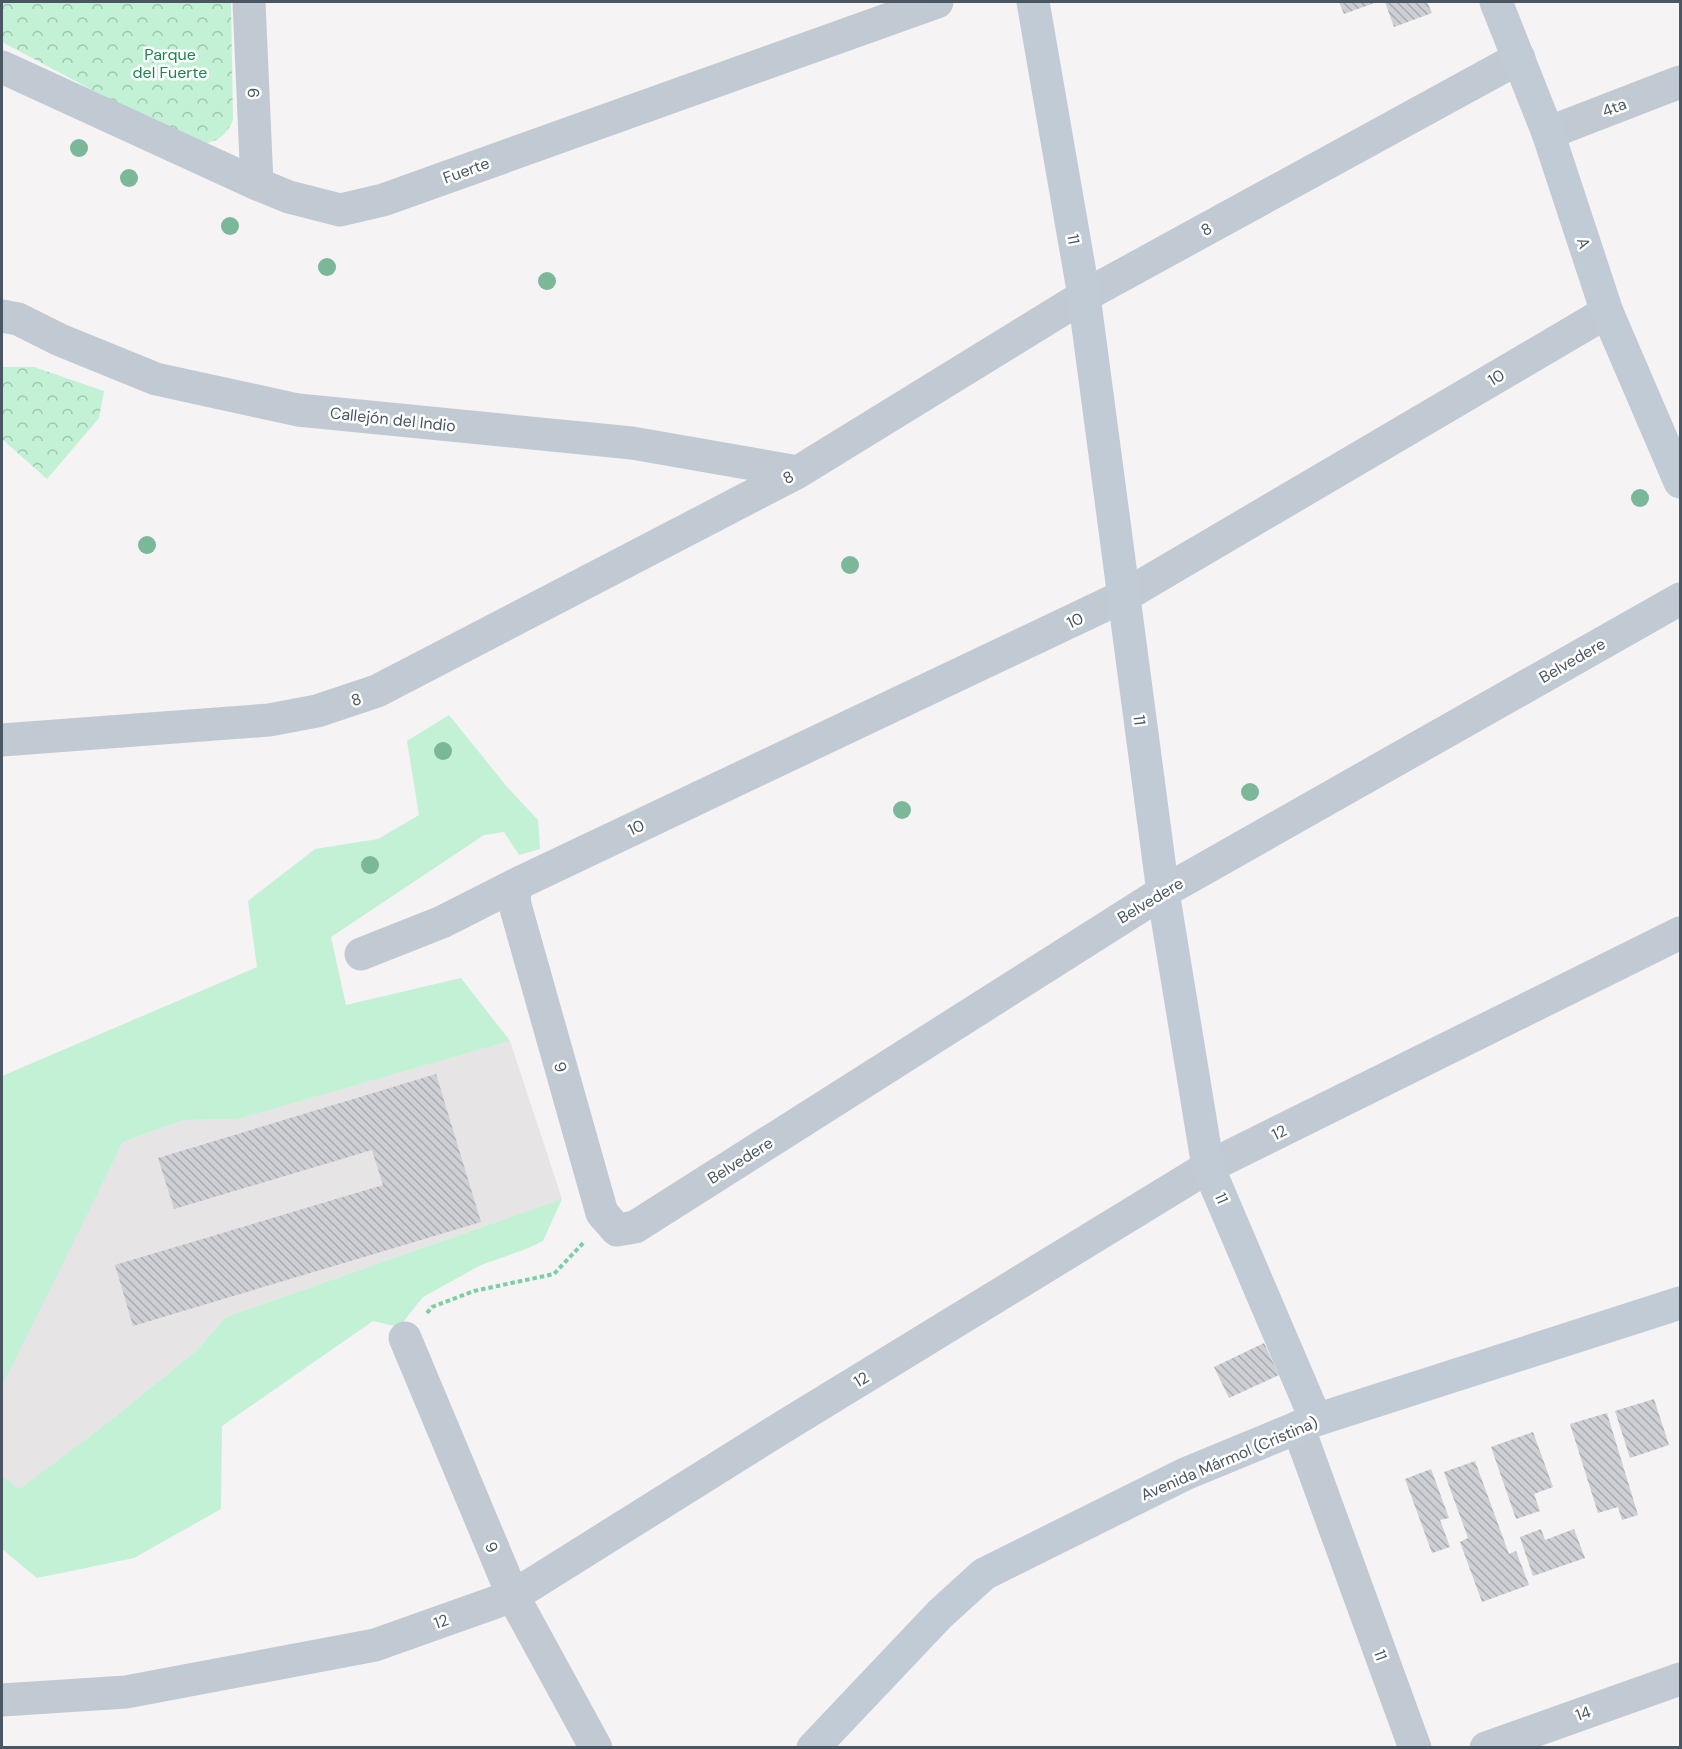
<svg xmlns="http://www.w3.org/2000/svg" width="1682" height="1749" font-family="'DM Sans',sans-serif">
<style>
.education{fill:#e6e4e5}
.grass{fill:#c3f1d5}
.forest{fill:url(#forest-crowns)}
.building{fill:url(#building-back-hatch)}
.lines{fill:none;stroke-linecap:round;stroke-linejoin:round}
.path{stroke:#7ad0a6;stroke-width:4;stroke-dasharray:4.5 3;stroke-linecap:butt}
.minor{stroke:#c1cad2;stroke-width:33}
.secondary{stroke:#c1cbd6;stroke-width:33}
.tree{fill:#7bb799}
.labels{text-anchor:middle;stroke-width:5;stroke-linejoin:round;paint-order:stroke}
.park-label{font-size:16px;fill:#17864f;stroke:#fff}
.street-label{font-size:16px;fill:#4a5661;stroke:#fff}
</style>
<defs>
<pattern id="forest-crowns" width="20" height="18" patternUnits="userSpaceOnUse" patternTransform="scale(1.5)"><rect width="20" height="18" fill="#c3f1d5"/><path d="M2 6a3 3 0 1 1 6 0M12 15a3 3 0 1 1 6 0" fill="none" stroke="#a0c6b0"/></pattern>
<pattern id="building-back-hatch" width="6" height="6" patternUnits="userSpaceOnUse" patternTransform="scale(1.5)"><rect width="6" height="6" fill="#cdcfd5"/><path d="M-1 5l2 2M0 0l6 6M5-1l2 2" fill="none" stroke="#a8abb0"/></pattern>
</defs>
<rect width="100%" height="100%" fill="#f5f3f3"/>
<path class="education" d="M510 1041 562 1199 226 1317 196 1351 106 1424 19 1489 2 1475 3 1381 123 1142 183 1120 238 1119Z"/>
<path class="grass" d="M449 715 508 788 538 820 540 849 519 855 504 832 484 835 331 937 346 1005 461 978 510 1041 238 1119 183 1120 123 1142 2 1386V1076L257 967 248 901 315 849 378 839 419 815 407 741Z
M562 1199 543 1241 526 1249 481 1265 423 1297 399 1327 373 1321 222 1426 221 1509 134 1558 37 1578 2 1549V1475L19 1489 106 1424 196 1351 226 1317Z"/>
<path class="forest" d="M2 2H231L233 120C225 139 212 145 192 143L2 42Z
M2 367H34L104 391 99 418 47 479 2 439Z"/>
<path class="building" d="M1339 2H1377L1344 14Z
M1385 2H1427L1432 13 1394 27Z
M436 1074 481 1222 133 1326 115 1265 383 1185 372 1150 174 1209 158 1158Z
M1264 1343 1279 1375 1229 1398 1214 1367Z
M1654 1399 1669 1445 1630 1458 1615 1411Z
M1607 1413 1638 1515 1622 1520 1618 1507 1598 1513 1570 1424Z
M1533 1432 1553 1487 1534 1494 1540 1511 1516 1519 1491 1447Z
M1475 1461 1509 1554 1516 1551 1529 1585 1482 1602 1460 1542 1468 1538 1444 1472Z
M1431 1469 1449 1518 1440 1520 1450 1547 1432 1553 1405 1479Z
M1541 1529 1545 1540 1574 1529 1585 1558 1533 1576 1520 1537Z"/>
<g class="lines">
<path class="path" d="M427 1313 432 1307 474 1291 554 1274 584 1242"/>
<path class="minor" d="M249 2 257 184
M2 67 257 184 289 197 340 210 383 200 937 2
M1548 133 1680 82
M2 316 18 319 60 340 156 379 298 410 632 443 798 472
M2 740 269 720 317 711 377 691 798 472 1084 296 1519 58
M519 883 514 895 515 905 602 1213 617 1230 635 1227 1163 892 1680 599
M361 954 442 922 519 883 1124 596 1607 312
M405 1338 513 1596 596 1748
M1298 1427 1415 1748
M2 1700 126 1692 375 1645 513 1596 778 1430 1208 1167 1680 933
M1486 1748 1680 1679"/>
<path class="secondary" d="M1033 2 1084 296 1163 892 1208 1167 1316 1420
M1496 2 1548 133 1607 312 1680 482
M813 1748 940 1614 984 1574 1185 1474 1316 1420 1680 1303"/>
</g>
<g class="tree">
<circle cx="79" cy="148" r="9"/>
<circle cx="129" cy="178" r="9"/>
<circle cx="230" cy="226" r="9"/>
<circle cx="327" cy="267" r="9"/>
<circle cx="547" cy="281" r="9"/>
<circle cx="1640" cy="498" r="9"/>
<circle cx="147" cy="545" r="9"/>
<circle cx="850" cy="565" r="9"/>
<circle cx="443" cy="751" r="9"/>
<circle cx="1250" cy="792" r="9"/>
<circle cx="902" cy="810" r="9"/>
<circle cx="370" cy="865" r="9"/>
</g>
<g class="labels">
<g class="park-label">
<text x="170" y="60">Parque<tspan x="170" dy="18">del Fuerte</tspan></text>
</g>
<g class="street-label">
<text transform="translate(253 93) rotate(-92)" y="6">9</text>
<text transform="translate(1614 107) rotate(-21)" y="6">4ta</text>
<text transform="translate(466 170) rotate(-20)" y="6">Fuerte</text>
<text transform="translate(1206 229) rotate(-29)" y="6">8</text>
<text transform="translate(1074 239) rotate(80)" y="6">11</text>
<text transform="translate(1584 243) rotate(72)" y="6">A</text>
<text transform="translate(1496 377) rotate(-31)" y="6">10</text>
<text transform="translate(393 419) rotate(6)" y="6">Callejón del Indio</text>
<text transform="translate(788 477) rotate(-28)" y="6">8</text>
<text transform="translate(1075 620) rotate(-25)" y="6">10</text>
<text transform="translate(1572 660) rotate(-30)" y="6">Belvedere</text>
<text transform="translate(356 699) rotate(-18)" y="6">8</text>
<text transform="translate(1140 720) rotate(83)" y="6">11</text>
<text transform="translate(636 827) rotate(-25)" y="6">10</text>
<text transform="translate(1150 900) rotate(-31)" y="6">Belvedere</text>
<text transform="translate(561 1067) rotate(74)" y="6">9</text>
<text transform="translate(1279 1132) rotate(-26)" y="6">12</text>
<text transform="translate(740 1160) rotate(-32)" y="6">Belvedere</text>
<text transform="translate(1222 1198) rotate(67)" y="6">11</text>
<text transform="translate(861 1379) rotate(-31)" y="6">12</text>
<text transform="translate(1229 1458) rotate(-23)" y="6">Avenida Mármol (Cristina)</text>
<text transform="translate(492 1547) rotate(67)" y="6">9</text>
<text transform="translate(441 1621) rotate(-19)" y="6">12</text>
<text transform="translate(1381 1655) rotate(70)" y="6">11</text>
<text transform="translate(1583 1713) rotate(-19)" y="6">14</text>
</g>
</g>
<rect width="1682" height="1749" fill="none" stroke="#4a5661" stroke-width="6"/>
</svg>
